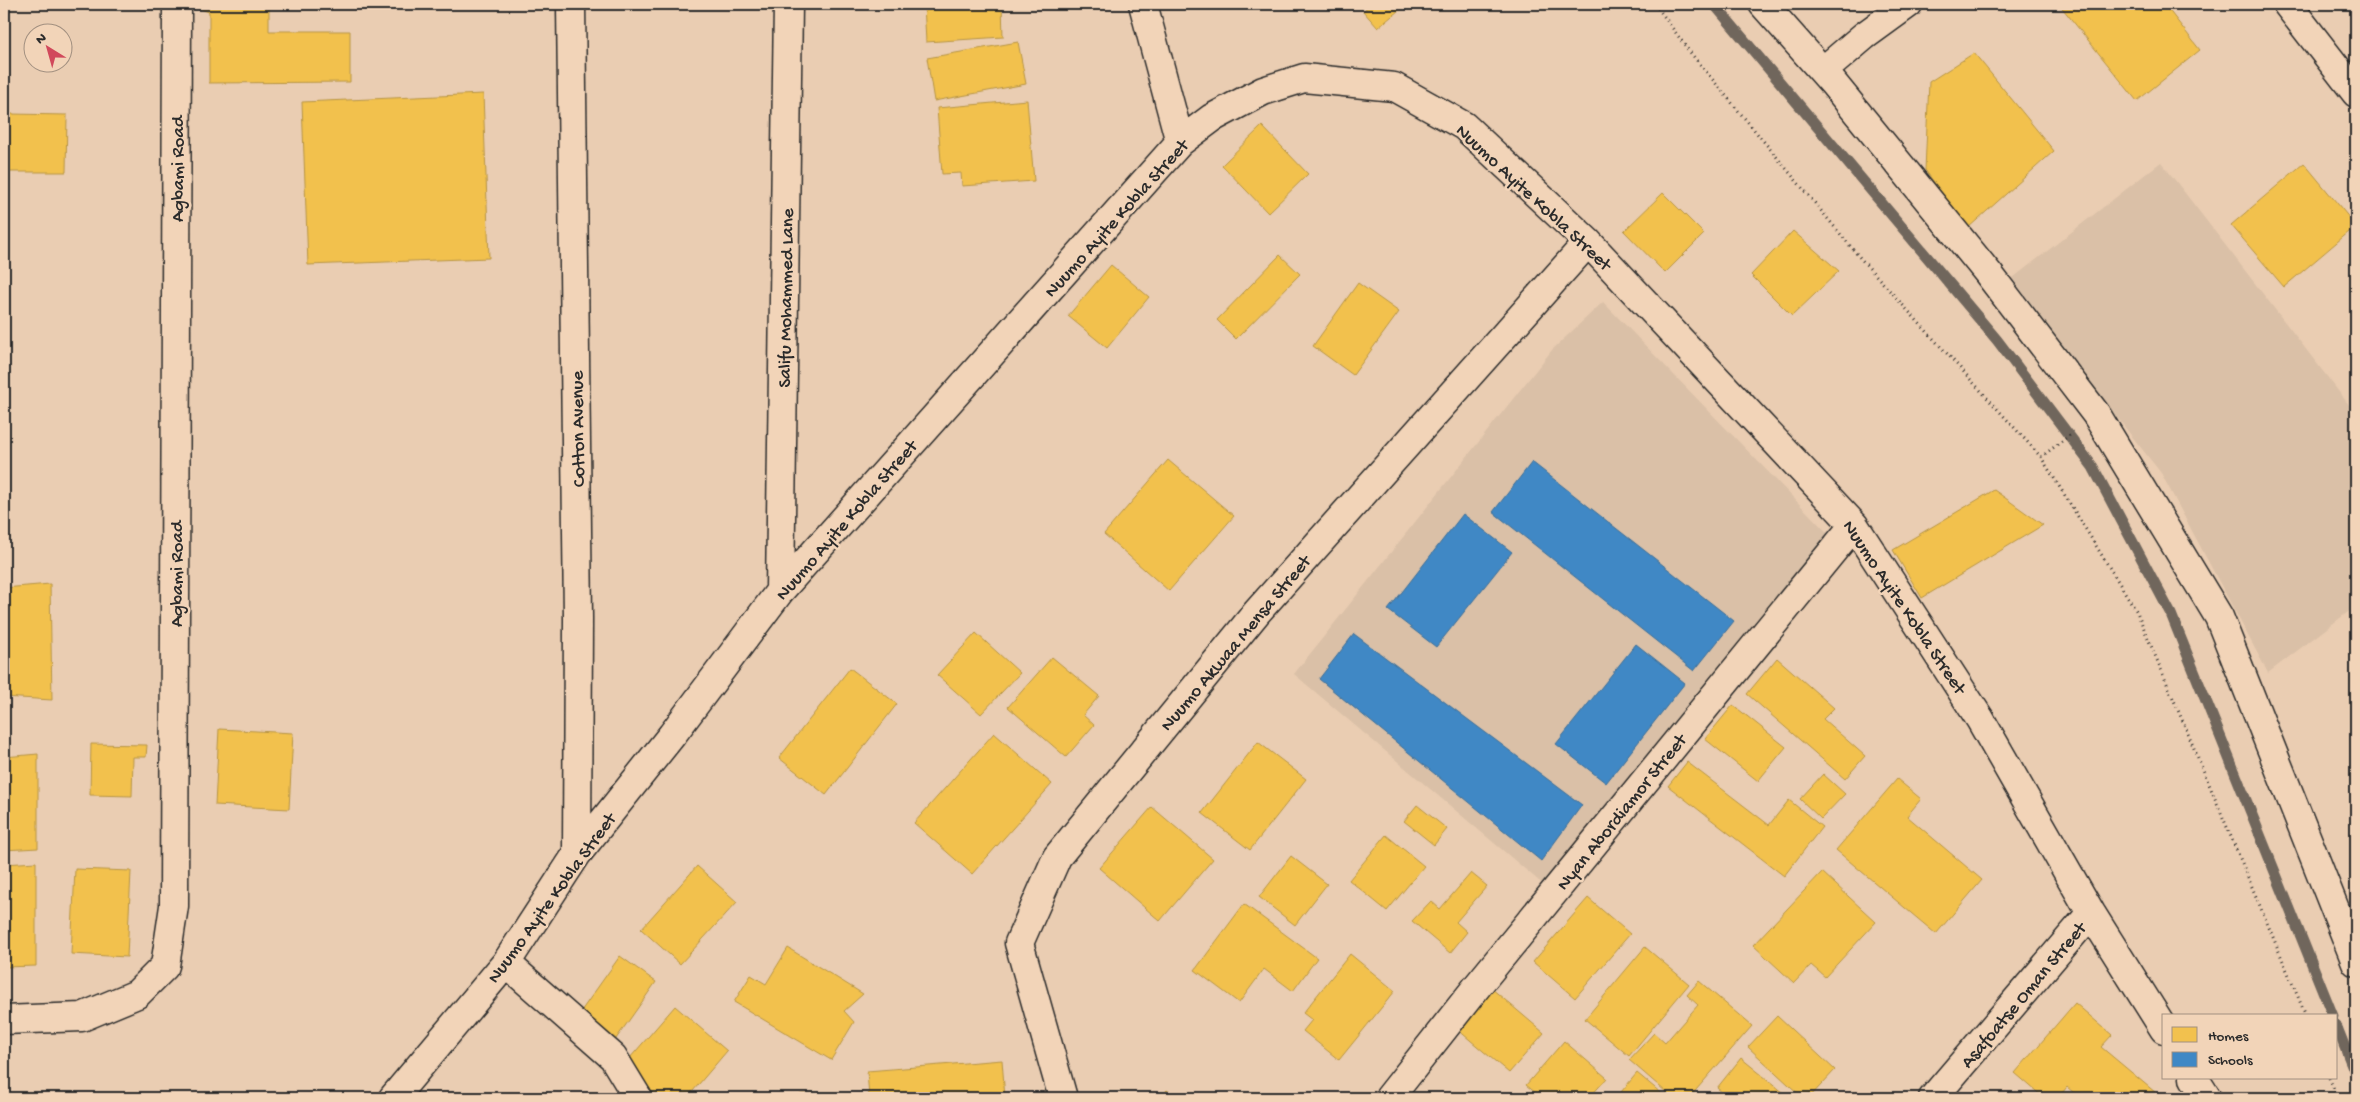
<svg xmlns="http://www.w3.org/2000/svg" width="2360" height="1102" font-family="'Gochi Hand',sans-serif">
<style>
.built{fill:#dac0a7}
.homes{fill:#f2c14e;stroke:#b69444}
.schools{fill:#3f88c5;stroke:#396c97}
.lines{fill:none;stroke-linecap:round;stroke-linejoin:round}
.stream{stroke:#70665c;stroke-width:11}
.street-casing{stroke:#2b2b2b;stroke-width:31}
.path{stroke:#2b2b2b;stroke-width:3;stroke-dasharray:1 4;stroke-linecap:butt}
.street{stroke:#f2d4b8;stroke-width:28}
.labels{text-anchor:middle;stroke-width:5;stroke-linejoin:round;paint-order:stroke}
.street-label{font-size:19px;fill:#2b2b2b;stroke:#f2d4b8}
</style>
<rect width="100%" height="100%" fill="#eacdb2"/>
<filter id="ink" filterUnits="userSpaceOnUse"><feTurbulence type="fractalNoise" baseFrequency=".02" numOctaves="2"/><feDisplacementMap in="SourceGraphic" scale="10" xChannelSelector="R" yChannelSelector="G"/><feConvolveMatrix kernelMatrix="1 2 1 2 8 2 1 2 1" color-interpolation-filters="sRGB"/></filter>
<g filter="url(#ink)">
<path class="built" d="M2161 162 2356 414V606L2268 673 2161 473 2009 281Z
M1603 302 1845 551 1558 897 1294 674 1552 350Z"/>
<path class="homes" d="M198 4H269V31H350V82L209 83V12L198 8Z
M924 4H1002L1003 37 926 42Z
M1371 4H1406L1378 28 1363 11Z
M2059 4H2164L2200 50 2137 101Z
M1018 42 1026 84 934 101 927 58Z
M1974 53 2054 151 1968 228 1925 170 1929 82Z
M483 94 489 258 308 265 302 102Z
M1027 100 1034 181 962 186 961 173 942 174 937 108Z
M11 114 67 115 66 172H4V128H7Z
M1262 126 1308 174 1268 213 1222 165Z
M2304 163 2356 226 2284 287 2231 225Z
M1663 193 1704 234 1665 273 1624 231Z
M1793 231 1839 271 1792 316 1751 275Z
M1280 255 1300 274 1236 339 1217 320Z
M1111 265 1149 297 1107 348 1068 316Z
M1358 283 1399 312 1353 375 1313 346Z
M1168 460 1234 516 1169 591 1104 534Z
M1994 490 2043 525 1922 598 1893 550Z
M50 584 52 700 4 697V588Z
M976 633 1020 673 981 714 937 675Z
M1052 657 1099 696 1083 715 1094 725 1066 757 1008 707Z
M1777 658 1834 708 1823 719 1865 756 1845 779 1747 694Z
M850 668 897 704 826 795 779 758Z
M1733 705 1786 747 1758 781 1705 739Z
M219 729 293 733 289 809 215 805Z
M994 733 1052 784 972 874 914 823Z
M1258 742 1306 779 1250 850 1202 813Z
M91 744 147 745 146 757H133L132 796 90 795Z
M38 754V848L4 850V757Z
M1687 762 1769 825 1789 800 1822 827 1784 876 1668 786Z
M1823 774 1845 794 1821 819 1800 799Z
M1897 779 1921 799 1907 816 1982 880 1936 934 1836 850Z
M1417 805 1447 829 1434 845 1404 821Z
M1152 807 1213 859 1160 921 1099 868Z
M1386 835 1424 866 1387 911 1349 880Z
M1291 856 1327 884 1295 925 1259 897Z
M36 862V966L4 967V864Z
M697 866 737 902 680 964 641 929Z
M75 869 131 871 127 957 71 954Z
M1822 872 1876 922 1825 977 1811 965 1794 983 1753 945Z
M1471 873 1487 886 1456 922 1467 932 1450 953 1412 921 1431 901 1440 909Z
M1588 898 1630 934 1575 998 1533 962Z
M1244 904 1317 958 1293 991 1264 969 1239 1003 1195 970Z
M1645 947 1689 984 1629 1056 1585 1019Z
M788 948 863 994 844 1011 854 1022 831 1060 734 1002 751 975 766 984Z
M1350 954 1395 991 1339 1060 1303 1031 1312 1020 1303 1013Z
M620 956 656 982 611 1046 574 1021Z
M1699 981 1752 1026 1689 1098H1673L1629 1060 1654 1033 1665 1043 1698 1005 1687 995Z
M1491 988 1544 1033 1509 1073 1457 1029Z
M2075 1003 2112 1035 2101 1047 2162 1098H2080L2067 1087 2058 1098H2044L2015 1073Z
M675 1006 727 1051 687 1098H630L610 1081Z
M1777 1016 1835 1070 1809 1098H1803L1748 1047Z
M1564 1041 1607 1078 1589 1098H1542L1526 1085Z
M1741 1058 1790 1098H1729L1717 1088Z
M1002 1060 1005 1098H869L867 1071Z
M1637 1073 1667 1098H1616Z
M1167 1090 1177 1098H1160Z
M815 1093 816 1098H769Z"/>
<path class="schools" d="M1532 462 1734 621 1694 671 1493 512Z
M1463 514 1512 552 1436 647 1388 610Z
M1354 634 1582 805 1541 861 1319 679Z
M1636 644 1685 683 1606 783 1556 744Z"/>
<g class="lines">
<path class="stream" d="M1714 4 1997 340 2093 467 2171 614 2333 1016
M2336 1025 2356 1075"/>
<defs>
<path id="street" d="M571 4 578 619 577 854
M1143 4 1180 142
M1763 4 1833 83 1988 273 2096 414 2219 617 2356 962
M2287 4 2356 93
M1823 71 1864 36 1908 4
M780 591 788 4
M506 963 613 1057 638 1098
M4 1020 82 1017 137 994 165 966 174 906 177 4
M2194 1078 2207 1098
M393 1098 506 963 577 854 672 735 780 591 1180 142 1212 118 1263 91 1304 78 1394 87 1464 126 1588 242 1854 525 1980 719 2091 913 2164 1029
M1063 1098 1019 943 1057 857 1257 612 1588 242
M1389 1098 1479 984 1854 525
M1933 1098 2091 913"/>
</defs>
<use href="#street" class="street-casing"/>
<path class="path" d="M1655 4 1689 51 1861 259 2041 457 2137 612 2306 1016
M2041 457 2070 435
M2329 1078 2338 1098"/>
<use href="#street" class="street"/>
</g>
</g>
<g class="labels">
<g class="street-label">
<text transform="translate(176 169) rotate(-90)" y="7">Agbami Road</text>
<text transform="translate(1535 196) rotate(43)" y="7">Nuumo Ayite Kobla Street</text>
<text transform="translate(1115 217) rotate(-48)" y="7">Nuumo Ayite Kobla Street</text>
<text transform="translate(784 298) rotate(-89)" y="7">Salifu Mohammed Lane</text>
<text transform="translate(576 429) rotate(-91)" y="7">Cotton Avenue</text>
<text transform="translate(845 519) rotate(-49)" y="7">Nuumo Ayite Kobla Street</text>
<text transform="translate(175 574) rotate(-90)" y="7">Agbami Road</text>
<text transform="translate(1906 606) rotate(56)" y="7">Nuumo Ayite Kobla Street</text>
<text transform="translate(1234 642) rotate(-50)" y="7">Nuumo Akwaa Mensa Street</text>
<text transform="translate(1620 811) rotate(-51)" y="7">Nyan Abordiamor Street</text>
<text transform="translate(550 897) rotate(-54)" y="7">Nuumo Ayite Kobla Street</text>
<text transform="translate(2022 994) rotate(-50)" y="7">Asafoatse Oman Street</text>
</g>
</g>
<rect width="2360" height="1102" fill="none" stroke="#f2d4b8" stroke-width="20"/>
<rect x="10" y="10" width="2340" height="1082" fill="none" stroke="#2b2b2b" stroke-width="2" filter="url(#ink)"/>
<rect x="2162" y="1014" width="175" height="65" fill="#f2d4b8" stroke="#a29080"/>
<rect x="2172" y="1027" width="25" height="15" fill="#f2c14e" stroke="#a29080"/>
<text x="2208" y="1040" font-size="15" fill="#2b2b2b">Homes</text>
<rect x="2172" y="1052" width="25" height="15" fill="#3f88c5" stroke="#a29080"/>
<text x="2208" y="1064" font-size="15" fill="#2b2b2b">Schools</text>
<g transform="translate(48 48) rotate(323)"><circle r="24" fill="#f2d4b8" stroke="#a29080"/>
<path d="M0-4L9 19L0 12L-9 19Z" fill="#d1495b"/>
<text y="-8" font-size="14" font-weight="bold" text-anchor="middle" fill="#2b2b2b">N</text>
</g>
</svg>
